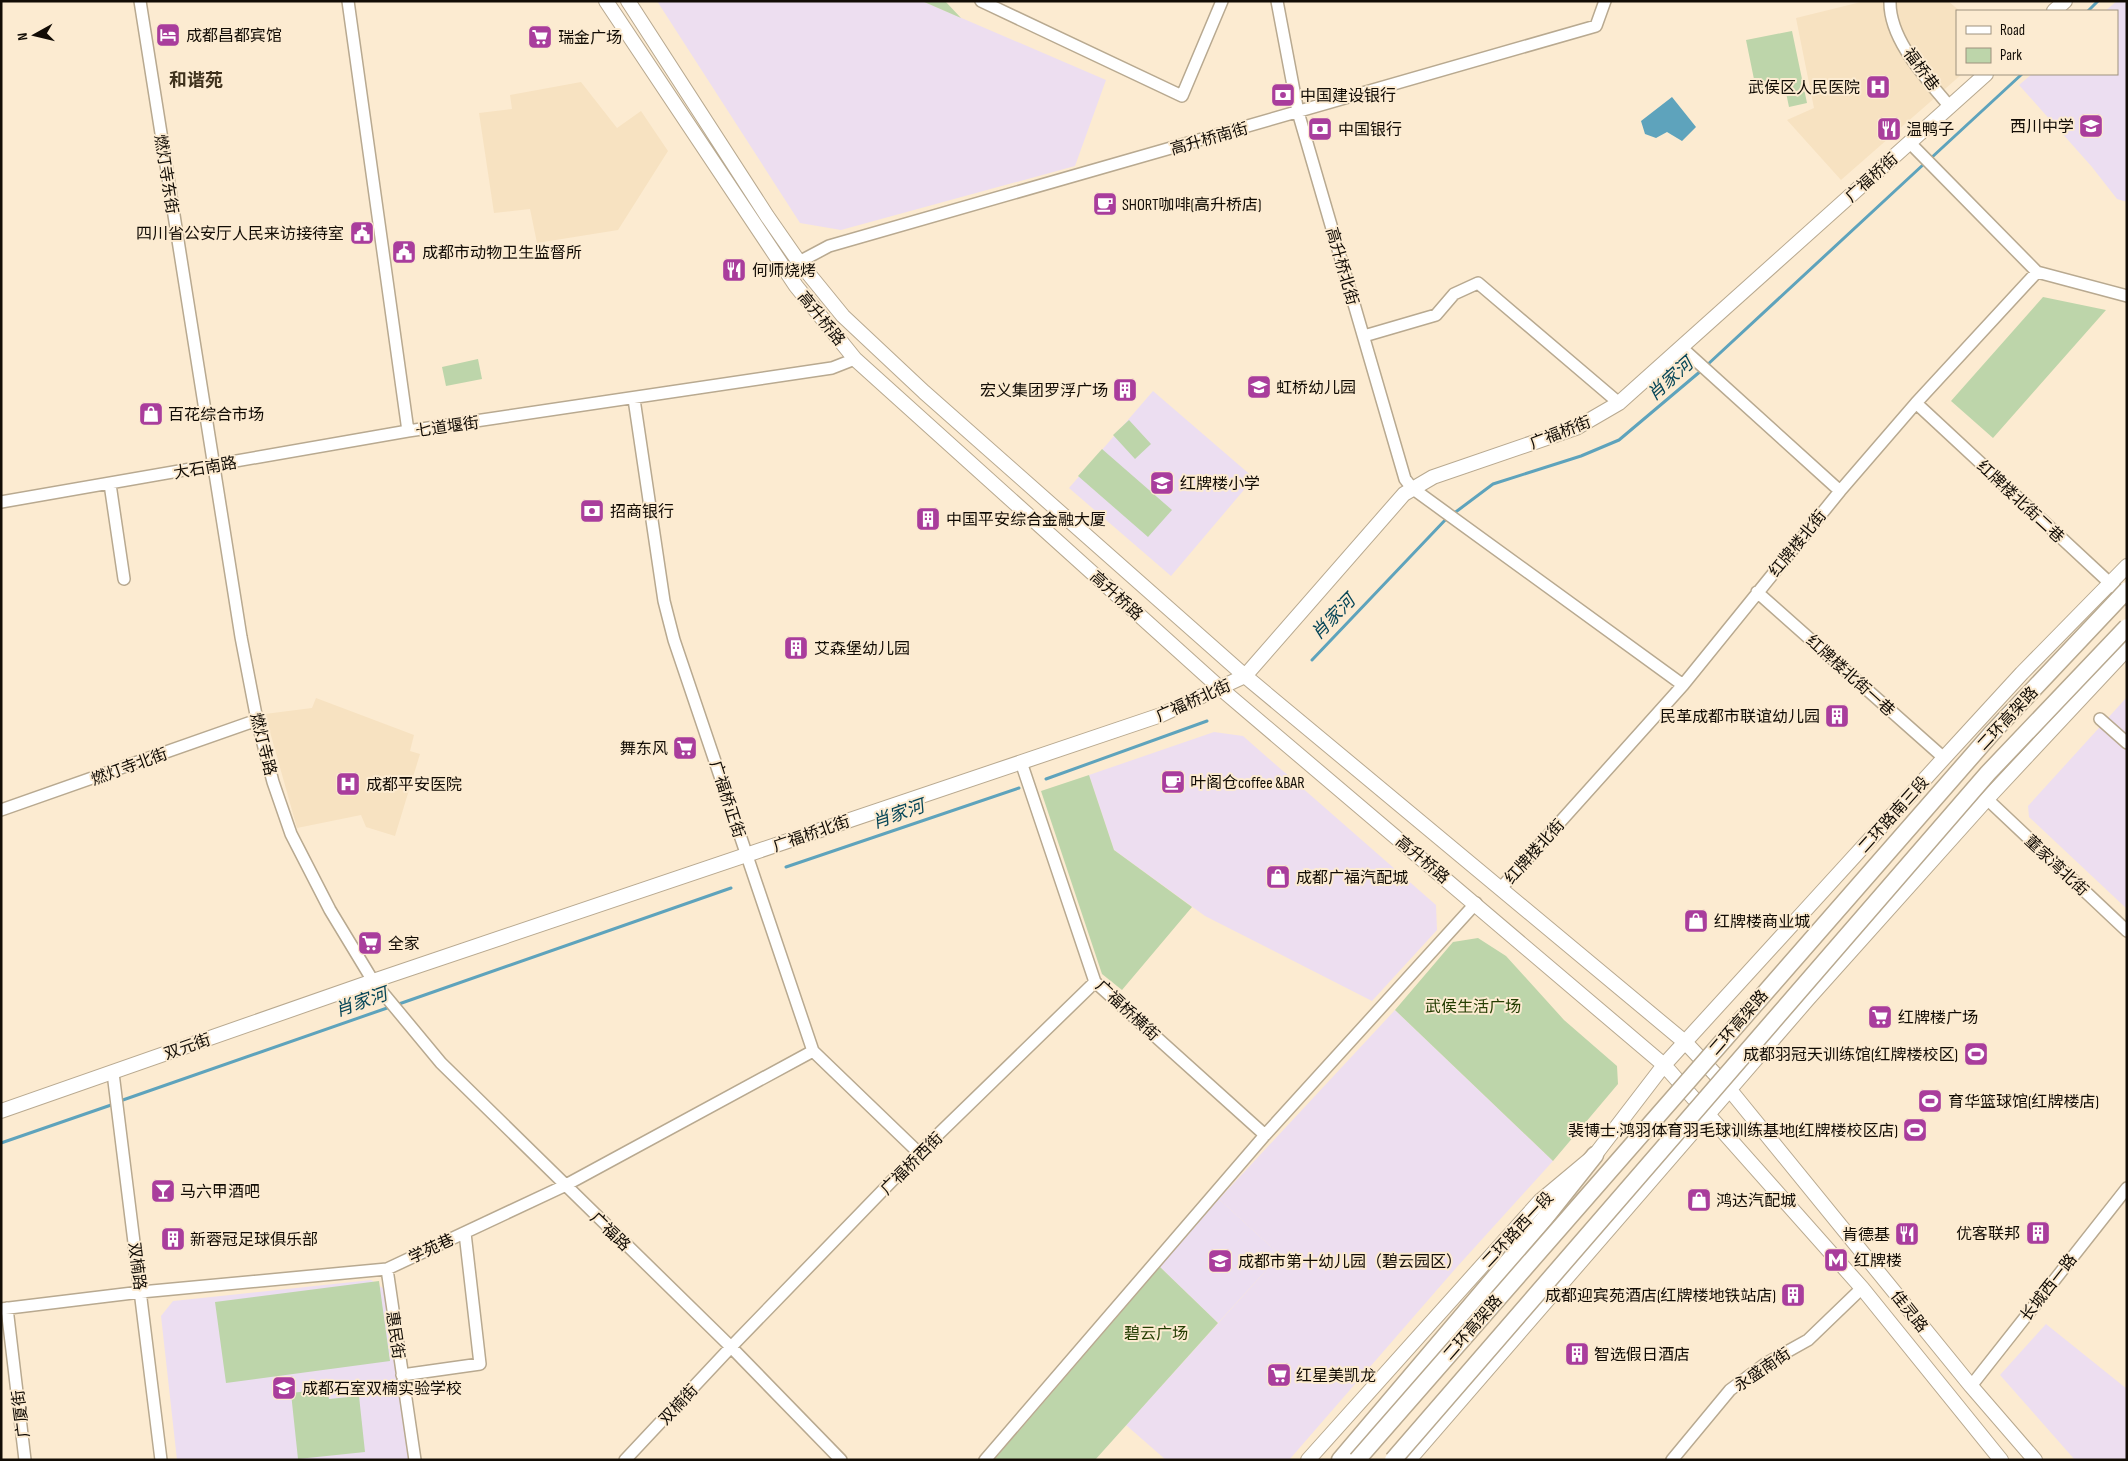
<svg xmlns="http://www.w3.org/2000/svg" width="2128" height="1461" font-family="'Sofia Sans Condensed','Noto Sans SC',sans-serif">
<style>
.commercial{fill:#eddef0}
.built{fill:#f7e2c1}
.education{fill:#ecdef1}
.green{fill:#bdd5aa}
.water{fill:#5ea3bc}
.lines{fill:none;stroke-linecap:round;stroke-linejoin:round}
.stream{stroke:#5ea3bc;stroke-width:3}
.minor-casing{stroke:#b8a990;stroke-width:14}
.major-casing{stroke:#b8a990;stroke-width:16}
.highway-casing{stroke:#b8a990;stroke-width:19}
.minor{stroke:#fff;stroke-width:11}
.major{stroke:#fff;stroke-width:14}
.highway{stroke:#fff;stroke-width:16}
.highway-bridge-casing{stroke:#b8a990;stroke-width:19;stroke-linecap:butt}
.highway-bridge{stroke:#fff;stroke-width:16}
.labels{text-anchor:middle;stroke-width:4;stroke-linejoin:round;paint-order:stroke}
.poi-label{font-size:16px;fill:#120c05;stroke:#fcebd1;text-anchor:start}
.street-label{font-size:16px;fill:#120c05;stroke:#fcebd1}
.park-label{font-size:16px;fill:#253e03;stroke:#fcebd1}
.neighbourhood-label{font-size:18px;font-weight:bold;fill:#3f321d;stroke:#fcebd1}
.water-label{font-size:18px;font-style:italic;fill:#054557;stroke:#fcebd1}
</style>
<rect width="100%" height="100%" fill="#fcebd1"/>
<path class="commercial" d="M657 1H922L1106 80 1075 166 841 230 800 223Z
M2127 697V909L2029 817 2028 806Z
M1214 732 1243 736 1436 905 1437 930 1372 1001 1205 916 1114 850 1089 775Z
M1395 1010 1553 1161 1456 1268 1289 1460H1166L1126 1425 1280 1255 1219 1199Z
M2046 1324 2127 1389V1460H2075L2000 1375Z"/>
<path class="built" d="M1865 1H1948L1960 11H1957V74H1962L1841 180 1787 120 1814 108 1796 18Z
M581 82 617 128 641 111 668 151 618 230 537 243 530 209 494 213 479 113 512 109 510 95Z
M316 698 414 735 410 751 420 754 395 836 366 827 361 815 297 828 265 714 312 708Z"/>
<path class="education" d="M2117 1H2127V202L2117 199 2092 167 2019 85 2032 74H2117V11H2105Z
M1153 391 1254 478 1171 576 1069 488Z
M1219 1199 1280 1255 1218 1323 1160 1267Z
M371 1280 384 1289 409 1460H177L161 1316 173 1301Z"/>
<path class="green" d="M922 1H945L961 18Z
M1792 31 1807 103 1789 107 1784 83 1756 89 1746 40Z
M2043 297 2106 310 1993 438 1951 401Z
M478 359 482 379 446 386 442 367Z
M1129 420 1151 444 1135 459 1113 435Z
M1102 449 1172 510 1148 537 1078 476Z
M1089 775 1114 850 1192 907 1122 990 1102 974 1041 791Z
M1478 938 1506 956 1564 1020 1617 1066 1618 1084 1553 1161 1395 1010 1453 942Z
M1160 1267 1218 1323 1095 1460H994Z
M379 1281 390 1361 226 1383 215 1302Z
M327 1389 329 1399 359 1396 365 1452 298 1459 291 1393Z"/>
<path class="water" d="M1672 97 1696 127 1682 141 1667 132 1656 138 1645 134 1641 121Z"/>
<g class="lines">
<path class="stream" d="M2088 11 2098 1
M1930 159 2022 74
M1706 366 1925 163
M1453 514 1493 484 1581 456 1619 440 1702 370
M1312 660 1448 517
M1046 779 1207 721
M786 867 1019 788
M396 1005 731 888
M120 1101 390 1007
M1 1143 114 1104"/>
<defs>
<path id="minor" d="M140 1 241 637 257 720 273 782 291 834 330 910 373 981 441 1063 731 1347 841 1460
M348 1 408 431 832 368 855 359
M981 1 1182 96 1222 1
M1277 1 1298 112 1405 479 1412 488 1445 512 1683 685
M1890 1C1889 40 1927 79 1950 107
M1909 142 2037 272
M799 262 829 246 1596 26 1605 1
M2037 272 2127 296
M1364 336 1436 315 1454 294 1478 283 1619 403
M1681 347 1840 491
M634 399 664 601 674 640 813 1051 919 1153
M1916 403 2127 599
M110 484 124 579
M1 502 408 431
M1757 592 1944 758
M2100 719 2127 743
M1021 762 1095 982 1265 1135
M1987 799 2127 931
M1 810 257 720
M1501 888 1683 685 1840 491 1916 403 2037 272
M113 1073 161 1460
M387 1269 415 1460
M7 1308 25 1460
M1 1309 141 1292 387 1269 564 1186 813 1051
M402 1375 480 1364 465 1233
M1971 1386 2127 1188
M625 1460 731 1347 919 1153 1095 982
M985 1460 1265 1135 1476 903
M1672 1460 1730 1390 1765 1364 1808 1340 1862 1288"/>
<path id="major" d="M606 1 796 286 855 359 1220 688 1664 1065 1862 1288 2001 1460
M628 1 767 216 799 262 843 316 924 392 1245 676 1686 1043 1730 1090 1971 1386 2035 1460
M2054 11 2065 1
M1 1111 373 981 1161 715 1245 676 1404 494 1433 477 1576 428 1619 403 1986 74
M1308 1460 1540 1201 1595 1155 1664 1065 1944 758 2022 673 2127 566
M1409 1460 1808 999 1987 799 2127 649"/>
<path id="highway" d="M1340 1460 1545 1218 1595 1155"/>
</defs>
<use href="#minor" class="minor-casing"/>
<use href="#major" class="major-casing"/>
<use href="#highway" class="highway-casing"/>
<use href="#minor" class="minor"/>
<use href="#major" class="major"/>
<use href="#highway" class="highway"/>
<defs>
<path id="highway-bridge" d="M1357 1460 1992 733 2127 590
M1393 1460 1988 773 2127 627"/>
</defs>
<use href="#highway-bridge" class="highway-bridge-casing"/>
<use href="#highway-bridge" class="highway-bridge"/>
</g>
<defs>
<symbol id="hotel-square" viewBox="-11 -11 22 22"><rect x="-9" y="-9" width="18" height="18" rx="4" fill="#a93d9c" stroke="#fcebd1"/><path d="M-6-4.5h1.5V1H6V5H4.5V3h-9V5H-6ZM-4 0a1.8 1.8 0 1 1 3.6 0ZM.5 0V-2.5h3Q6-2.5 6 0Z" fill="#fff"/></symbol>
<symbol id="supermarket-square" viewBox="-11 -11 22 22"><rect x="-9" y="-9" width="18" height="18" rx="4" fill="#a93d9c" stroke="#fcebd1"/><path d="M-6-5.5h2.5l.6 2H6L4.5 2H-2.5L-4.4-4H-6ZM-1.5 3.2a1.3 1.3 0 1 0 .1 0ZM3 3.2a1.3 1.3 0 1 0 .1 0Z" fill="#fff"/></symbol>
<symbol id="hospital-square" viewBox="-11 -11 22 22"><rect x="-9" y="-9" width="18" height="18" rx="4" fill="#a93d9c" stroke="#fcebd1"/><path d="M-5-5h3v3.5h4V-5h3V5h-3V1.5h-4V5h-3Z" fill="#fff"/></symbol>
<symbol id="bank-square" viewBox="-11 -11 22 22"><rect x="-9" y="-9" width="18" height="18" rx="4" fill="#a93d9c" stroke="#fcebd1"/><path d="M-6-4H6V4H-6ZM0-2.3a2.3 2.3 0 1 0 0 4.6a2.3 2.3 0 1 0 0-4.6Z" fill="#fff"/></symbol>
<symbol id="school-square" viewBox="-11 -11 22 22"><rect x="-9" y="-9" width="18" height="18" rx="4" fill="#a93d9c" stroke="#fcebd1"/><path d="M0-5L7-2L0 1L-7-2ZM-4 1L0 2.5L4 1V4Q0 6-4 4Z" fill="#fff"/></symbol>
<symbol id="restaurant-square" viewBox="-11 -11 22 22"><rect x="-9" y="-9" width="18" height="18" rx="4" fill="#a93d9c" stroke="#fcebd1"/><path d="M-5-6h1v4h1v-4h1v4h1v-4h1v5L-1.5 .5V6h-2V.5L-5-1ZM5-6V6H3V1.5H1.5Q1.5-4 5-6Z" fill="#fff"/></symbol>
<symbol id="cafe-square" viewBox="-11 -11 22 22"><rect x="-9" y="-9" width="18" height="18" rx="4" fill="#a93d9c" stroke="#fcebd1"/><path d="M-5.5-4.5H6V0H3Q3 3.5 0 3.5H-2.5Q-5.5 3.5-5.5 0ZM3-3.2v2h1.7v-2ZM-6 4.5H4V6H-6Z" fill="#fff"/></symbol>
<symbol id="civic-square" viewBox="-11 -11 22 22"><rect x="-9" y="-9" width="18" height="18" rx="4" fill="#a93d9c" stroke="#fcebd1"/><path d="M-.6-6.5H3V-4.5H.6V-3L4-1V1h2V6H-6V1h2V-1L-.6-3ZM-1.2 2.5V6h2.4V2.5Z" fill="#fff"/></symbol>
<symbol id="building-square" viewBox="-11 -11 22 22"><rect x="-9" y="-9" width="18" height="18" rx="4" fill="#a93d9c" stroke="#fcebd1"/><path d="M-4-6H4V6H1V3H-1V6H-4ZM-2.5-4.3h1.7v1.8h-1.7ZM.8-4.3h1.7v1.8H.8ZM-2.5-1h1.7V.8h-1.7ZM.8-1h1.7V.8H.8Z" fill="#fff"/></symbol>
<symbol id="shop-square" viewBox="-11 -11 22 22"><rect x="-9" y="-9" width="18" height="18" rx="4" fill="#a93d9c" stroke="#fcebd1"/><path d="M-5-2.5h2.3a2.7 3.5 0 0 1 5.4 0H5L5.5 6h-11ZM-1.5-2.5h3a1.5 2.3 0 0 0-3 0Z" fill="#fff"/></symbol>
<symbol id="stadium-square" viewBox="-11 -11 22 22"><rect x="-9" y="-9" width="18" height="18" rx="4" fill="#a93d9c" stroke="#fcebd1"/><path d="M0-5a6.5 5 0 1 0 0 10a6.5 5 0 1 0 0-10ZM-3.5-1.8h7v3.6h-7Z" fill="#fff"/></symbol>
<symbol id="bar-square" viewBox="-11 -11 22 22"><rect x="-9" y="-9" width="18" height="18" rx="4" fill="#a93d9c" stroke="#fcebd1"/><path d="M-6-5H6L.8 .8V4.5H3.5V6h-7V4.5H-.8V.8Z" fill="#fff"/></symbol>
<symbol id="metro-square" viewBox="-11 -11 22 22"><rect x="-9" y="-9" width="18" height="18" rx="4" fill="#a93d9c" stroke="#fcebd1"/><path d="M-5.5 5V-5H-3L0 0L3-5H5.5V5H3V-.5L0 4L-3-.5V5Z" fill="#fff"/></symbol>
</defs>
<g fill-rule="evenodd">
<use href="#hotel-square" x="154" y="21" width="28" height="28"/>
<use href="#supermarket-square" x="526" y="23" width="28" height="28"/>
<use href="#hospital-square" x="1864" y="73" width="28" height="28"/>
<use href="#bank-square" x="1269" y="81" width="28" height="28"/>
<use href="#school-square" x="2077" y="112" width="28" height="28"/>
<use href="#bank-square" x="1306" y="115" width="28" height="28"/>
<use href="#restaurant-square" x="1875" y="115" width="28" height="28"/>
<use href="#cafe-square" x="1091" y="190" width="28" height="28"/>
<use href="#civic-square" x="348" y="219" width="28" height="28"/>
<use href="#civic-square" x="390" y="238" width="28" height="28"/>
<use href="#restaurant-square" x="720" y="256" width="28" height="28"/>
<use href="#school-square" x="1245" y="373" width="28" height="28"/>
<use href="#building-square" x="1111" y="376" width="28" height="28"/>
<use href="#shop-square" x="137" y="400" width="28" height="28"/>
<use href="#school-square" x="1148" y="469" width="28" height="28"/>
<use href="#bank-square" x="578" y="497" width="28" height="28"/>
<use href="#building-square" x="914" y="505" width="28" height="28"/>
<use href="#building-square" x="782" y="634" width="28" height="28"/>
<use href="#building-square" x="1823" y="702" width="28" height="28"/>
<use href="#supermarket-square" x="671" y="734" width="28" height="28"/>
<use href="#cafe-square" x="1159" y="768" width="28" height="28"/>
<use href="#hospital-square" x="334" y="770" width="28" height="28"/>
<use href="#shop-square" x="1264" y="863" width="28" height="28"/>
<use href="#shop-square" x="1682" y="907" width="28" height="28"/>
<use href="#supermarket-square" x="356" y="929" width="28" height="28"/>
<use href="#supermarket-square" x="1866" y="1003" width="28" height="28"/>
<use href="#stadium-square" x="1962" y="1040" width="28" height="28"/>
<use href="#stadium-square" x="1916" y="1087" width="28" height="28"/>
<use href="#stadium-square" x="1901" y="1116" width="28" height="28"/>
<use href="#bar-square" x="149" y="1177" width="28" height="28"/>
<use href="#shop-square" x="1685" y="1186" width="28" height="28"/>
<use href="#building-square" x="2024" y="1219" width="28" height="28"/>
<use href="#restaurant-square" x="1893" y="1220" width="28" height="28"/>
<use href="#building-square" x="159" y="1225" width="28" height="28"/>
<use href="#metro-square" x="1822" y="1246" width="28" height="28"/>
<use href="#school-square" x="1206" y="1247" width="28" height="28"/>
<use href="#building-square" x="1779" y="1281" width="28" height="28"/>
<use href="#building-square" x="1563" y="1340" width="28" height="28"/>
<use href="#supermarket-square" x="1265" y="1361" width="28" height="28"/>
<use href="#school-square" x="270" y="1374" width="28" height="28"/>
</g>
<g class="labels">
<g class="poi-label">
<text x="186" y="41">成都昌都宾馆</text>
<text x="558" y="43">瑞金广场</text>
<text x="1860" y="93" text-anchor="end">武侯区人民医院</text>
<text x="1300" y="101">中国建设银行</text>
<text x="2074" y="132" text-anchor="end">西川中学</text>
<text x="1338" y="135">中国银行</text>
<text x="1906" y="135">温鸭子</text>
<text x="1122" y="210">SHORT咖啡(高升桥店)</text>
<text x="344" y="239" text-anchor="end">四川省公安厅人民来访接待室</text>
<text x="422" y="258">成都市动物卫生监督所</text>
<text x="752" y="276">何师烧烤</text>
<text x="1276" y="393">虹桥幼儿园</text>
<text x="1108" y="396" text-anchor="end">宏义集团罗浮广场</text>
<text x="168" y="420">百花综合市场</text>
<text x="1180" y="489">红牌楼小学</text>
<text x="610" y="517">招商银行</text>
<text x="946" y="525">中国平安综合金融大厦</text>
<text x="814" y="654">艾森堡幼儿园</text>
<text x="1820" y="722" text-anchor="end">民革成都市联谊幼儿园</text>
<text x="668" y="754" text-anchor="end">舞东风</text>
<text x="1190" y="788">叶阁仓coffee &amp;BAR</text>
<text x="366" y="790">成都平安医院</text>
<text x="1296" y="883">成都广福汽配城</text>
<text x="1714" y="927">红牌楼商业城</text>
<text x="388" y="949">全家</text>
<text x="1898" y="1023">红牌楼广场</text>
<text x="1958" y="1060" text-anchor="end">成都羽冠天训练馆(红牌楼校区)</text>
<text x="1948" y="1107">育华篮球馆(红牌楼店)</text>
<text x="1898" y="1136" text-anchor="end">裴博士·鸿羽体育羽毛球训练基地(红牌楼校区店)</text>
<text x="180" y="1197">马六甲酒吧</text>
<text x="1716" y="1206">鸿达汽配城</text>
<text x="2020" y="1239" text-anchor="end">优客联邦</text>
<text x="1890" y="1240" text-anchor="end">肯德基</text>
<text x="190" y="1245">新蓉冠足球俱乐部</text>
<text x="1854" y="1266">红牌楼</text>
<text x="1238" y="1267">成都市第十幼儿园（碧云园区）</text>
<text x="1776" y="1301" text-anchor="end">成都迎宾苑酒店(红牌楼地铁站店)</text>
<text x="1594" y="1360">智选假日酒店</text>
<text x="1296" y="1381">红星美凯龙</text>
<text x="302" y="1394">成都石室双楠实验学校</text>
</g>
<g class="street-label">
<text transform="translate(1922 69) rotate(54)" y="6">福桥巷</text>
<text transform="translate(1209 138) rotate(-16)" y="6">高升桥南街</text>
<text transform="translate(167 174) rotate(81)" y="6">燃灯寺东街</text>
<text transform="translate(1871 177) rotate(-42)" y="6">广福桥街</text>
<text transform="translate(1343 266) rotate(74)" y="6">高升桥北街</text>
<text transform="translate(822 318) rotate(51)" y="6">高升桥路</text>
<text transform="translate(447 426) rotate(-8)" y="6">七道堰街</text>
<text transform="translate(1560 432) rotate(-21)" y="6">广福桥街</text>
<text transform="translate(205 467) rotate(-10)" y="6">大石南路</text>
<text transform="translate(2021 501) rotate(43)" y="6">红牌楼北街二巷</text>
<text transform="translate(1797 543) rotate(-51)" y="6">红牌楼北街</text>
<text transform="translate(1117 595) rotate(42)" y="6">高升桥路</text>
<text transform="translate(1851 675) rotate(42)" y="6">红牌楼北街一巷</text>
<text transform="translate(1193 700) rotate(-24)" y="6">广福桥北街</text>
<text transform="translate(2007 718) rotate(-47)" y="6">二环高架路</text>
<text transform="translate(264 744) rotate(76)" y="6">燃灯寺路</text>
<text transform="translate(129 766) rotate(-20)" y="6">燃灯寺北街</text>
<text transform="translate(728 799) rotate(72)" y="6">广福桥正街</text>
<text transform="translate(1893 814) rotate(-48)" y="6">二环路南三段</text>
<text transform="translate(811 833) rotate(-19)" y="6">广福桥北街</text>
<text transform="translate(1534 851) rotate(-48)" y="6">红牌楼北街</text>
<text transform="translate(1423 859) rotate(40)" y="6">高升桥路</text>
<text transform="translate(2057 865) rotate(43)" y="6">董家湾北街</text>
<text transform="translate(1128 1010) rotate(43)" y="6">广福桥横街</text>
<text transform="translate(1738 1022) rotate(-49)" y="6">二环高架路</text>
<text transform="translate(187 1046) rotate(-19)" y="6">双元街</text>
<text transform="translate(911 1163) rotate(-45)" y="6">广福桥西街</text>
<text transform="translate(1517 1229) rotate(-47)" y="6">二环路西一段</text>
<text transform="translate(611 1231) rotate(44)" y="6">广福路</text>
<text transform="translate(431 1248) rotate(-25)" y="6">学苑巷</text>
<text transform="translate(138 1266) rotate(83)" y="6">双楠路</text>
<text transform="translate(2048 1287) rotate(-52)" y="6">长城西一路</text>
<text transform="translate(1910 1311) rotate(51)" y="6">佳灵路</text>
<text transform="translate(1472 1327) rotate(-49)" y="6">二环高架路</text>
<text transform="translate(396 1335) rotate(82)" y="6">惠民街</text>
<text transform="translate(1762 1369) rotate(-34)" y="6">永盛南街</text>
<text transform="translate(678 1404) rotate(-47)" y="6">双楠街</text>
<text transform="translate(20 1414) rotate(-97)" y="6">广厦街</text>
</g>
<g class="park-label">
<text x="1473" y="1012">武侯生活广场</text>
<text x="1156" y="1339">碧云广场</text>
</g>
<g class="neighbourhood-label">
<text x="196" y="86">和谐苑</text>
</g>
<g class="water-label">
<text transform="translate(1670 379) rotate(-42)" y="6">肖家河</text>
<text transform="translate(1333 617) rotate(-46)" y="6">肖家河</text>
<text transform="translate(898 814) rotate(-19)" y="6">肖家河</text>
<text transform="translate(361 1002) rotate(-19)" y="6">肖家河</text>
</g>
</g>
<rect width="2128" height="1461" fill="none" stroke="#120c05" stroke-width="5"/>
<rect x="1956" y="10" width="162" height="65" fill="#fcebd1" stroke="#9e927f"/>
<rect x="1966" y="26" width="25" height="8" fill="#ffffff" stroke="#9e927f"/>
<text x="2000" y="35" font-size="15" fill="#120c05">Road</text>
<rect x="1966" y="48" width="25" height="15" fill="#bdd5aa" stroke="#9e927f"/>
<text x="2000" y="60" font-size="15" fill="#120c05">Park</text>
<g transform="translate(35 35) rotate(262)" stroke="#fcebd1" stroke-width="4" paint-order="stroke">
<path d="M0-4L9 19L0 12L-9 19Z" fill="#120c05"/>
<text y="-8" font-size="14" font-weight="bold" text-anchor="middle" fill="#120c05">N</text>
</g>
</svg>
